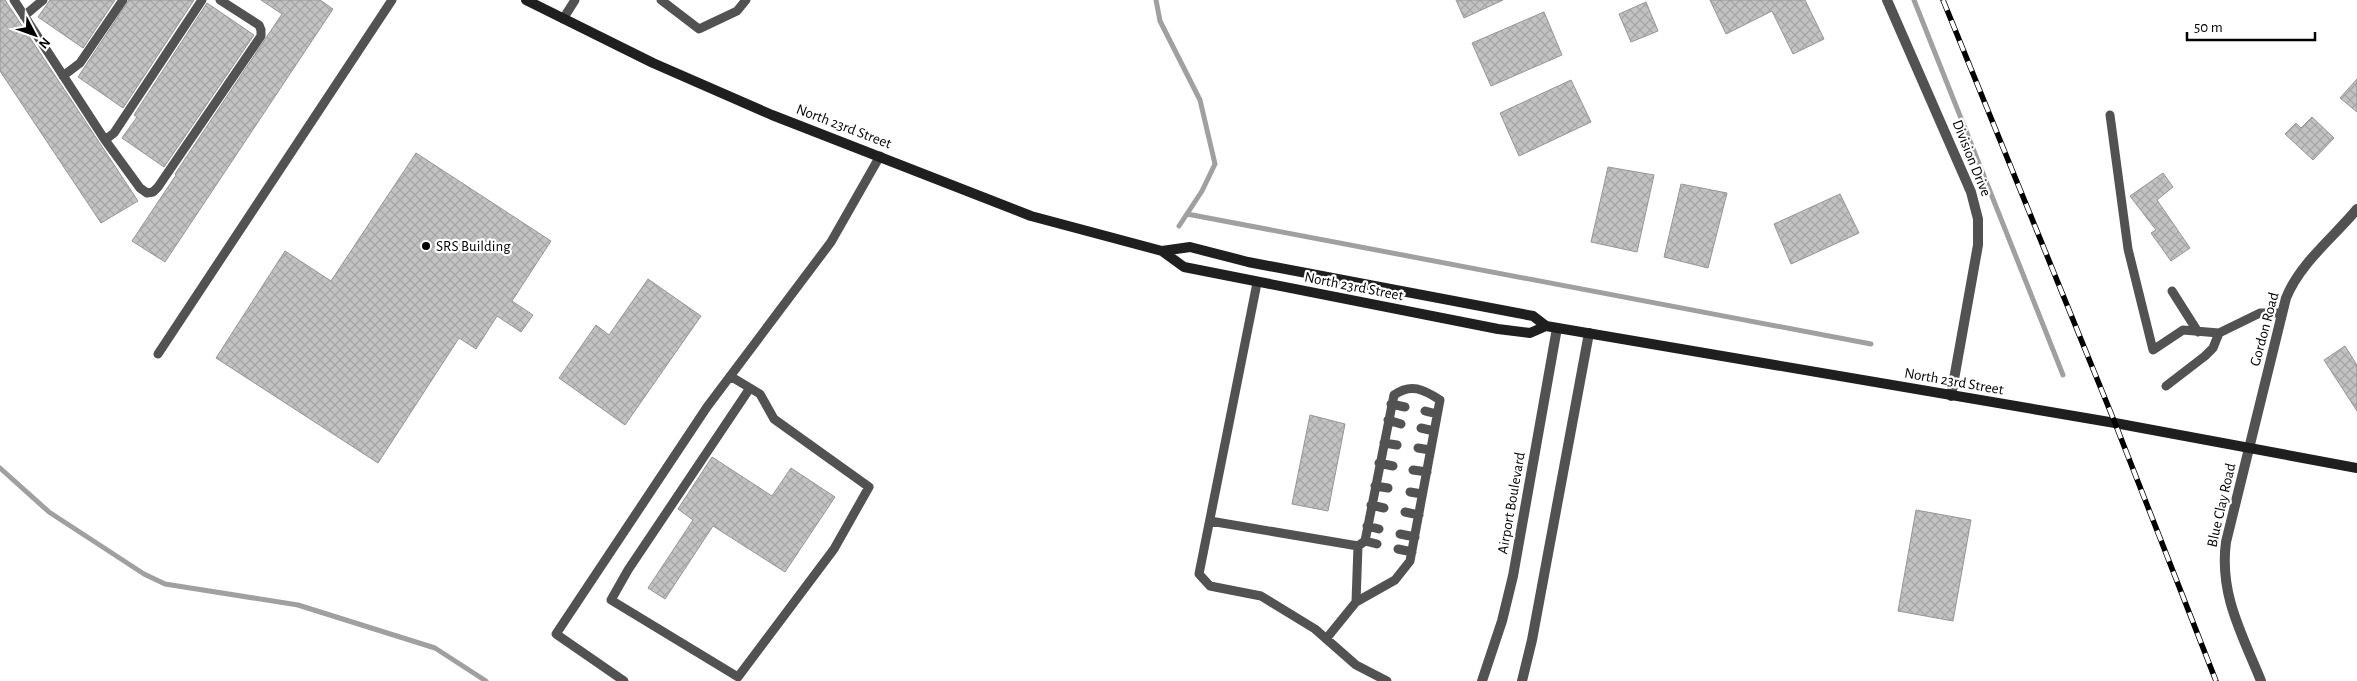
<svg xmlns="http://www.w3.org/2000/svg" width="2357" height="681" font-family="'Alegreya Sans',sans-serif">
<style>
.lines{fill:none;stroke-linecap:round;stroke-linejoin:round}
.stream{stroke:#a0a0a0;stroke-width:5}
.building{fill:url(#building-cross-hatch);stroke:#969696}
.service{stroke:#525252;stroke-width:9}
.minor{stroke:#525252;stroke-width:10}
.tertiary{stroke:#525252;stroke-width:10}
.secondary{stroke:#1f1f1f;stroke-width:10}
.rail-casing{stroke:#000;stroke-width:5.5}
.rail{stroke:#fff;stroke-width:4;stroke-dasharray:11;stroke-linecap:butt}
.poi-dot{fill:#000;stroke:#fff;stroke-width:2}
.labels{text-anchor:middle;stroke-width:4.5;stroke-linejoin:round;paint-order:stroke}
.street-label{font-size:15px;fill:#000;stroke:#fff}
.poi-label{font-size:15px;fill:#000;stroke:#fff;text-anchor:start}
</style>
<defs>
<pattern id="building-cross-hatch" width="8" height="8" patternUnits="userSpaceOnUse" patternTransform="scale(1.25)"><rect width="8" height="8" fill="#c2c2c2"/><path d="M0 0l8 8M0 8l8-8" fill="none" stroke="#a5a5a5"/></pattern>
</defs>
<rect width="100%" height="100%" fill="#fff"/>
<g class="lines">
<path class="stream" d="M1156 0 1160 21 1200 100 1215 164 1202 191 1179 226
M1914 0 2063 375
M1187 214 1871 344
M0 468 49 512 144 574 165 584 298 605 435 648 486 681"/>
</g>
<path class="building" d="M0 0H5L138 201 101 223 0 71Z
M50 0H115L83 48 38 17Z
M129 0H194L123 108 78 77Z
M261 0H320L333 9 165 262 132 241 176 175 175 174 282 14Z
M1456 0H1503L1464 18Z
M1710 0H1805L1824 39 1793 54 1772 11 1726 34Z
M1646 2 1658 31 1631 42 1619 14Z
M207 3 254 35 164 167 122 138 137 117 134 115Z
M1544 12 1562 55 1491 86 1472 43Z
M2357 79V112L2340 98Z
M1571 80 1591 122 1519 156 1500 113Z
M2312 117 2334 138 2313 160 2285 134 2296 123 2301 128Z
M416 153 551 241 512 301 533 315 521 332 497 316 476 349 459 338 378 463 216 358 285 251 331 281Z
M1608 167 1654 175 1637 252 1591 242Z
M2163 173 2173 187 2157 200 2190 248 2171 261 2151 233 2156 230 2130 196Z
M1681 184 1727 193 1708 268 1664 257Z
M1840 194 1859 233 1791 264 1774 224Z
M648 279 701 316 625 425 559 378 596 325 609 335Z
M2345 346 2357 365V411L2324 360Z
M1310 415 1345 424 1328 511 1292 504Z
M712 457 772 496 791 468 835 497 785 572 713 526 665 599 648 588 693 520 678 509Z
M1916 510 1971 520 1953 621 1898 611Z"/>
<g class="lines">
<path class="service" d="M14 0 105 140 140 188 147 193 153 192 158 187 261 36V30L259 25 220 0
M661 0 699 29 737 11 746 0
M24 16 43 0
M563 19 575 0
M63 76 80 63 123 0
M2110 115 2128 249 2153 350 2183 330 2219 333
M105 140 114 133 202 0
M1257 283 1199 574 1210 586 1261 596 1315 629 1356 665 1387 681
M2172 291 2198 332
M158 354 392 0
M730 376 760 394 774 419 869 487 834 549 738 677 611 600 628 570 750 388
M2166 386 2205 356 2213 348 2219 333 2260 313H2282
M1391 404 1405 407
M1425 411 1437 414
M1388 420 1401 424
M1421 428 1434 431
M1384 443 1397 445
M1418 448 1430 450
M1379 463 1393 466
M1413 470 1427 472
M1375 486 1388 488
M1410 492 1422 494
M1371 505 1384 508
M1405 512 1419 515
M1210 521 1358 546 1356 602 1326 639
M1367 526 1379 529
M1400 534 1415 537
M1365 541 1377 544
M1398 549 1412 552
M1356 602 1395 580 1410 561 1440 400C1423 389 1411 383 1394 395L1365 541 1358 546
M624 681 556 634 707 407 831 242 880 156"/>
<path class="minor" d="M1887 0 1971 192 1978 219V245L1951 396
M1482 681 1502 621 1513 576 1557 328
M1522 681 1532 640 1589 333"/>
<path class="tertiary" d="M2261 681C2242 634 2219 594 2226 542L2286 298C2300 263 2334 237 2357 209"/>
<path class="secondary" d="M526 0 653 63 772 115 1031 216 1162 251 1184 267 1498 329 1530 333 1546 326
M1162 251 1190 247 1248 262 1533 316 1546 326 2115 423 2357 468"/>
<defs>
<path id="rail" d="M1943 0 2115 423 2216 681"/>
</defs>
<use href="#rail" class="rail-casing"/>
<use href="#rail" class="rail"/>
</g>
<circle class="poi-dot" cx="426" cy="246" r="5"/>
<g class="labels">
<g class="street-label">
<text transform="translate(844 126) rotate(21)" y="5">North 23rd Street</text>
<text transform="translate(1972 158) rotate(68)" y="5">Division Drive</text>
<text transform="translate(1354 286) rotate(11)" y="5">North 23rd Street</text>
<text transform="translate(2264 329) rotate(-75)" y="5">Gordon Road</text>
<text transform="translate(1954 381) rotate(10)" y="5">North 23rd Street</text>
<text transform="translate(1511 503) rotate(-80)" y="5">Airport Boulevard</text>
<text transform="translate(2221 505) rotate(-77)" y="5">Blue Clay Road</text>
</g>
<g class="poi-label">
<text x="436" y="251">SRS Building</text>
</g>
</g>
<g transform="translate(35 35) rotate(131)" stroke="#ffffff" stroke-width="4" paint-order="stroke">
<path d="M0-4L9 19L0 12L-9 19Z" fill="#000000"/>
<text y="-8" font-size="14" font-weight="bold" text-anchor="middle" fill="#000000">N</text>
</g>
<path d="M2187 32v8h128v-8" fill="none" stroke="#000000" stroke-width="2.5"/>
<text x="2194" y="32" font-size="15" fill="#000000" stroke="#ffffff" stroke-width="4" paint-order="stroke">50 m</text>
</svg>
